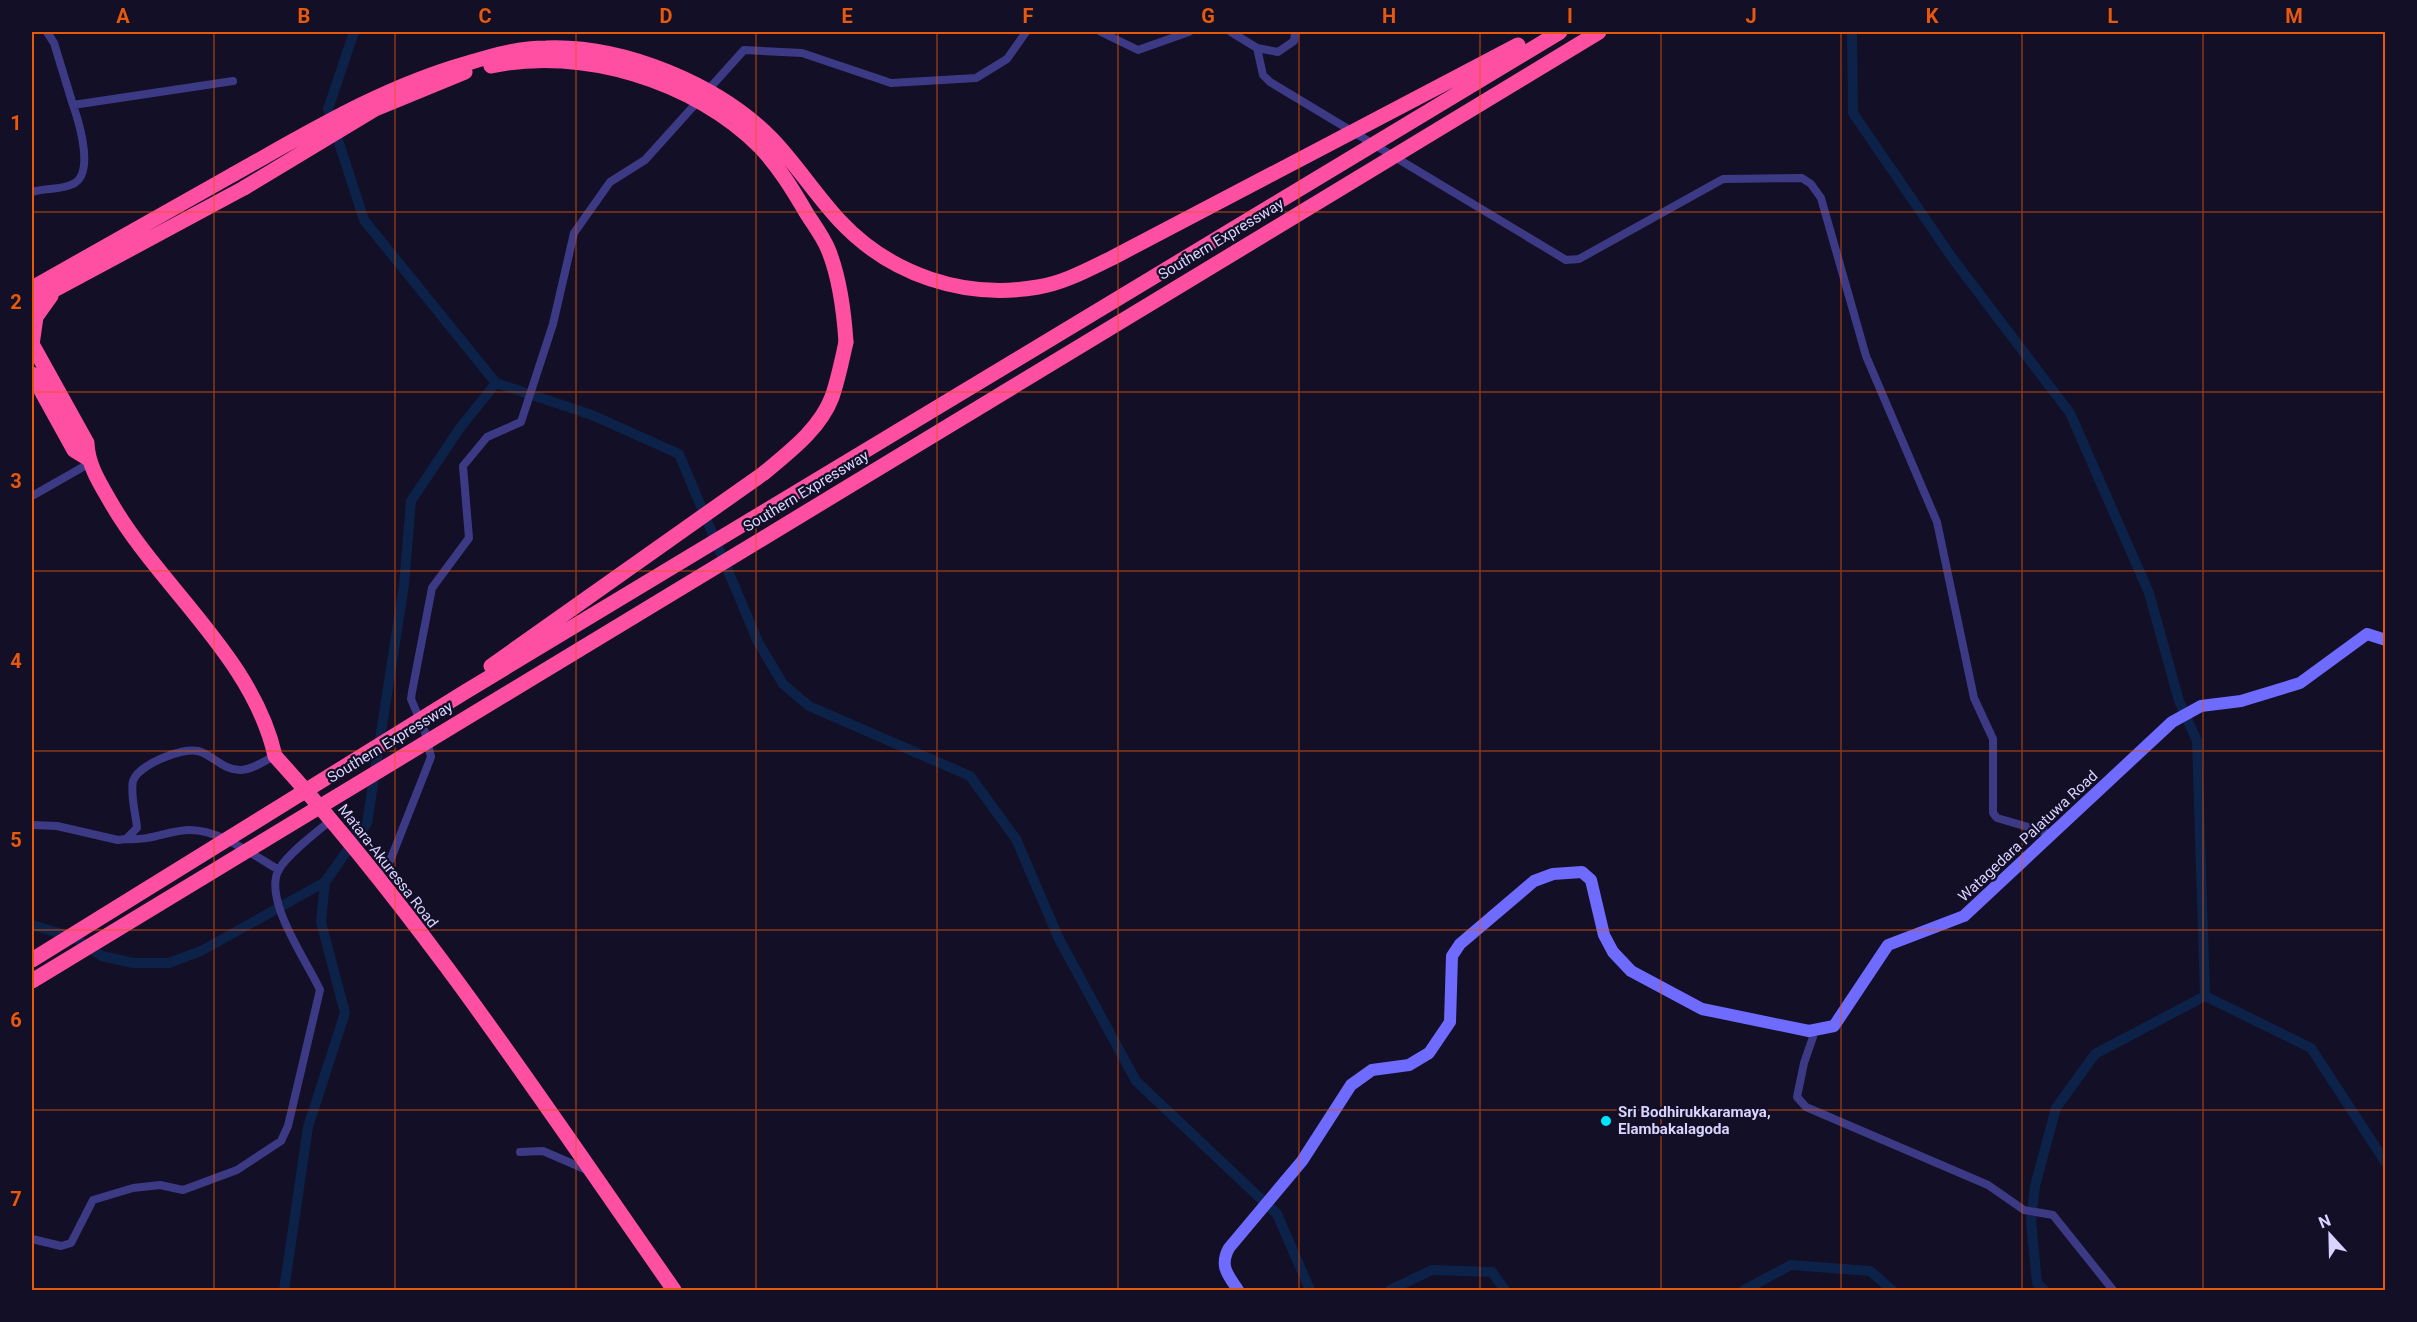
<svg xmlns="http://www.w3.org/2000/svg" width="2417" height="1322" font-family="Roboto,sans-serif">
<style>
.lines{fill:none;stroke-linecap:round;stroke-linejoin:round}
.canal{stroke:#0c2248;stroke-width:10}
.street{stroke:#3d3a85;stroke-width:8}
.secondary{stroke:#6f6bff;stroke-width:12}
.highway{stroke:#ff4fa3;stroke-width:15}
.highway-bridge{stroke:#ff4fa3;stroke-width:15}
.grid{fill:none;stroke:#e8590c;stroke-width:1.5;stroke-opacity:0.55}
.poi-dot{fill:#00e5ff;stroke:#130f26;stroke-width:2}
.labels{text-anchor:middle;stroke-width:4.5;stroke-linejoin:round;paint-order:stroke}
.street-label{font-size:15px;fill:#d9d4ff;stroke:#130f26}
.poi-label{font-size:15px;font-weight:bold;fill:#d9d4ff;stroke:#130f26;text-anchor:start}
.neatline{fill:none;stroke:#e8590c;stroke-width:2}
.grid-label{font-size:20px;text-anchor:middle;font-weight:bold;fill:#e8590c}
</style>
<rect width="100%" height="100%" fill="#130f26"/>
<g class="lines">
<path class="canal" d="M354 32 328 109 364 220 496 383 592 415 679 454 758 642 783 684 809 706 970 776 1016 839 1059 939 1136 1081 1277 1214 1310 1290
M1852 32 1853 113 1953 259 2070 413 2149 593 2179 701 2197 741 2205 996 2311 1048 2386 1163
M32 925 73 937 102 956 133 963H169L201 951 325 882
M284 1290 308 1127 345 1013 321 922 325 882 367 823 404 585 411 501 460 428 496 383
M1390 1290 1432 1270 1492 1272 1505 1290
M1744 1290 1791 1265 1870 1271 1892 1290
M2044 1290 2037 1283 2031 1221 2035 1186 2056 1108 2095 1054 2205 996"/>
<path class="street" d="M47 32 54 43 73 105
M1101 32 1138 50 1189 32
M1231 32 1257 48 1278 52 1294 41 1295 32
M1257 48 1263 75 1270 82 1566 260 1579 259 1723 179 1802 178 1811 184 1821 198 1866 356 1937 522 1974 698 1993 739V813L1997 818 2052 834
M32 192C44 188 61 190 73 184 95 174 79 122 73 105L233 81
M32 496 90 463
M32 825 57 826 118 840 126 839 137 828C136 815 130 794 133 781 138 765 182 747 198 751 213 755 223 770 240 770 252 770 264 761 275 756
M126 839C153 841 168 830 190 830 220 830 253 855 279 870
M376 878 390 861 431 757 425 732 411 699 412 692 432 588 469 538 463 466 487 437 521 422 553 324 574 233 610 182 645 160 744 50 802 53 891 83 976 78 1007 59 1026 32
M1809 1031 1813 1037 1804 1063 1797 1097 1806 1107 1988 1185 2024 1210 2053 1215 2113 1290
M520 1152 543 1151 587 1170
M32 1239 61 1246 71 1243 93 1200 133 1188 160 1185 183 1190 237 1170 281 1141 288 1126 320 990C307 961 262 899 279 869 289 853 315 833 330 821"/>
<path class="secondary" d="M1238 1290C1228 1275 1219 1266 1229 1248L1302 1161 1351 1085 1372 1070 1409 1065 1429 1053 1450 1022 1452 956 1460 944 1534 881 1553 874 1582 872 1591 880 1604 935 1613 952 1631 971 1702 1009 1809 1031 1834 1026 1888 945 1964 916 2172 722 2201 706 2241 701 2300 683 2367 634 2386 640"/>
<path class="highway" d="M32 288 234 174
M32 302 244 188
M32 344 87 443C88 465 99 482 110 501 159 587 253 657 275 756 425 921 547 1109 674 1290
M32 345 36 317 51 296
M32 374 74 450 87 458
M764 473C789 452 820 429 832 397 838 380 842 360 846 342"/>
<path class="highway-bridge" d="M491 66C581 46 695 81 760 147 779 167 793 190 807 214 814 225 823 237 828 249 840 278 844 312 846 342
M234 174C311 131 383 87 468 63 494 55 519 48 546 48 623 45 718 84 772 139 796 164 815 194 839 220 890 275 965 300 1038 287 1064 283 1089 269 1112 258L1518 45
M244 188 375 109 465 72
M491 666 764 473
M32 960 465 692 1560 32
M32 981 1599 32"/>
</g>
<path class="grid" d="M214 32V1290M395 32V1290M576 32V1290M756 32V1290M937 32V1290M1118 32V1290M1299 32V1290M1480 32V1290M1661 32V1290M1841 32V1290M2022 32V1290M2203 32V1290M32 212H2386M32 392H2386M32 571H2386M32 751H2386M32 930H2386M32 1110H2386"/>
<circle class="poi-dot" cx="1606" cy="1121" r="6"/>
<g class="labels">
<g class="street-label">
<text transform="translate(1221 239) rotate(-31)" y="5">Southern Expressway</text>
<text transform="translate(806 491) rotate(-31)" y="5">Southern Expressway</text>
<text transform="translate(390 742) rotate(-31)" y="5">Southern Expressway</text>
<text transform="translate(2028 836) rotate(-43)" y="5">Watagedara Palatuwa Road</text>
<text transform="translate(388 866) rotate(52)" y="5">Matara-Akuressa Road</text>
</g>
<g class="poi-label">
<text x="1618" y="1117">Sri Bodhirukkaramaya,<tspan x="1618" dy="17">Elambakalagoda</tspan></text>
</g>
</g>
<rect width="2417" height="1322" fill="none" stroke="#130f26" stroke-width="66"/>
<g transform="translate(2330 1235) rotate(338)" stroke="#130f26" stroke-width="4.5" paint-order="stroke">
<path d="M0-4.5L10 22L0 15L-10 22Z" fill="#d9d4ff"/>
<text y="-9" font-size="16" font-weight="bold" text-anchor="middle" fill="#d9d4ff">N</text>
</g>
<rect x="33" y="33" width="2351" height="1256" class="neatline"/>
<g class="grid-label">
<text x="123" y="23">A</text>
<text x="304" y="23">B</text>
<text x="485" y="23">C</text>
<text x="666" y="23">D</text>
<text x="847" y="23">E</text>
<text x="1028" y="23">F</text>
<text x="1208" y="23">G</text>
<text x="1389" y="23">H</text>
<text x="1570" y="23">I</text>
<text x="1751" y="23">J</text>
<text x="1932" y="23">K</text>
<text x="2113" y="23">L</text>
<text x="2294" y="23">M</text>
<text x="16" y="130">1</text>
<text x="16" y="309">2</text>
<text x="16" y="488">3</text>
<text x="16" y="668">4</text>
<text x="16" y="847">5</text>
<text x="16" y="1027">6</text>
<text x="16" y="1206">7</text>
</g>
</svg>
